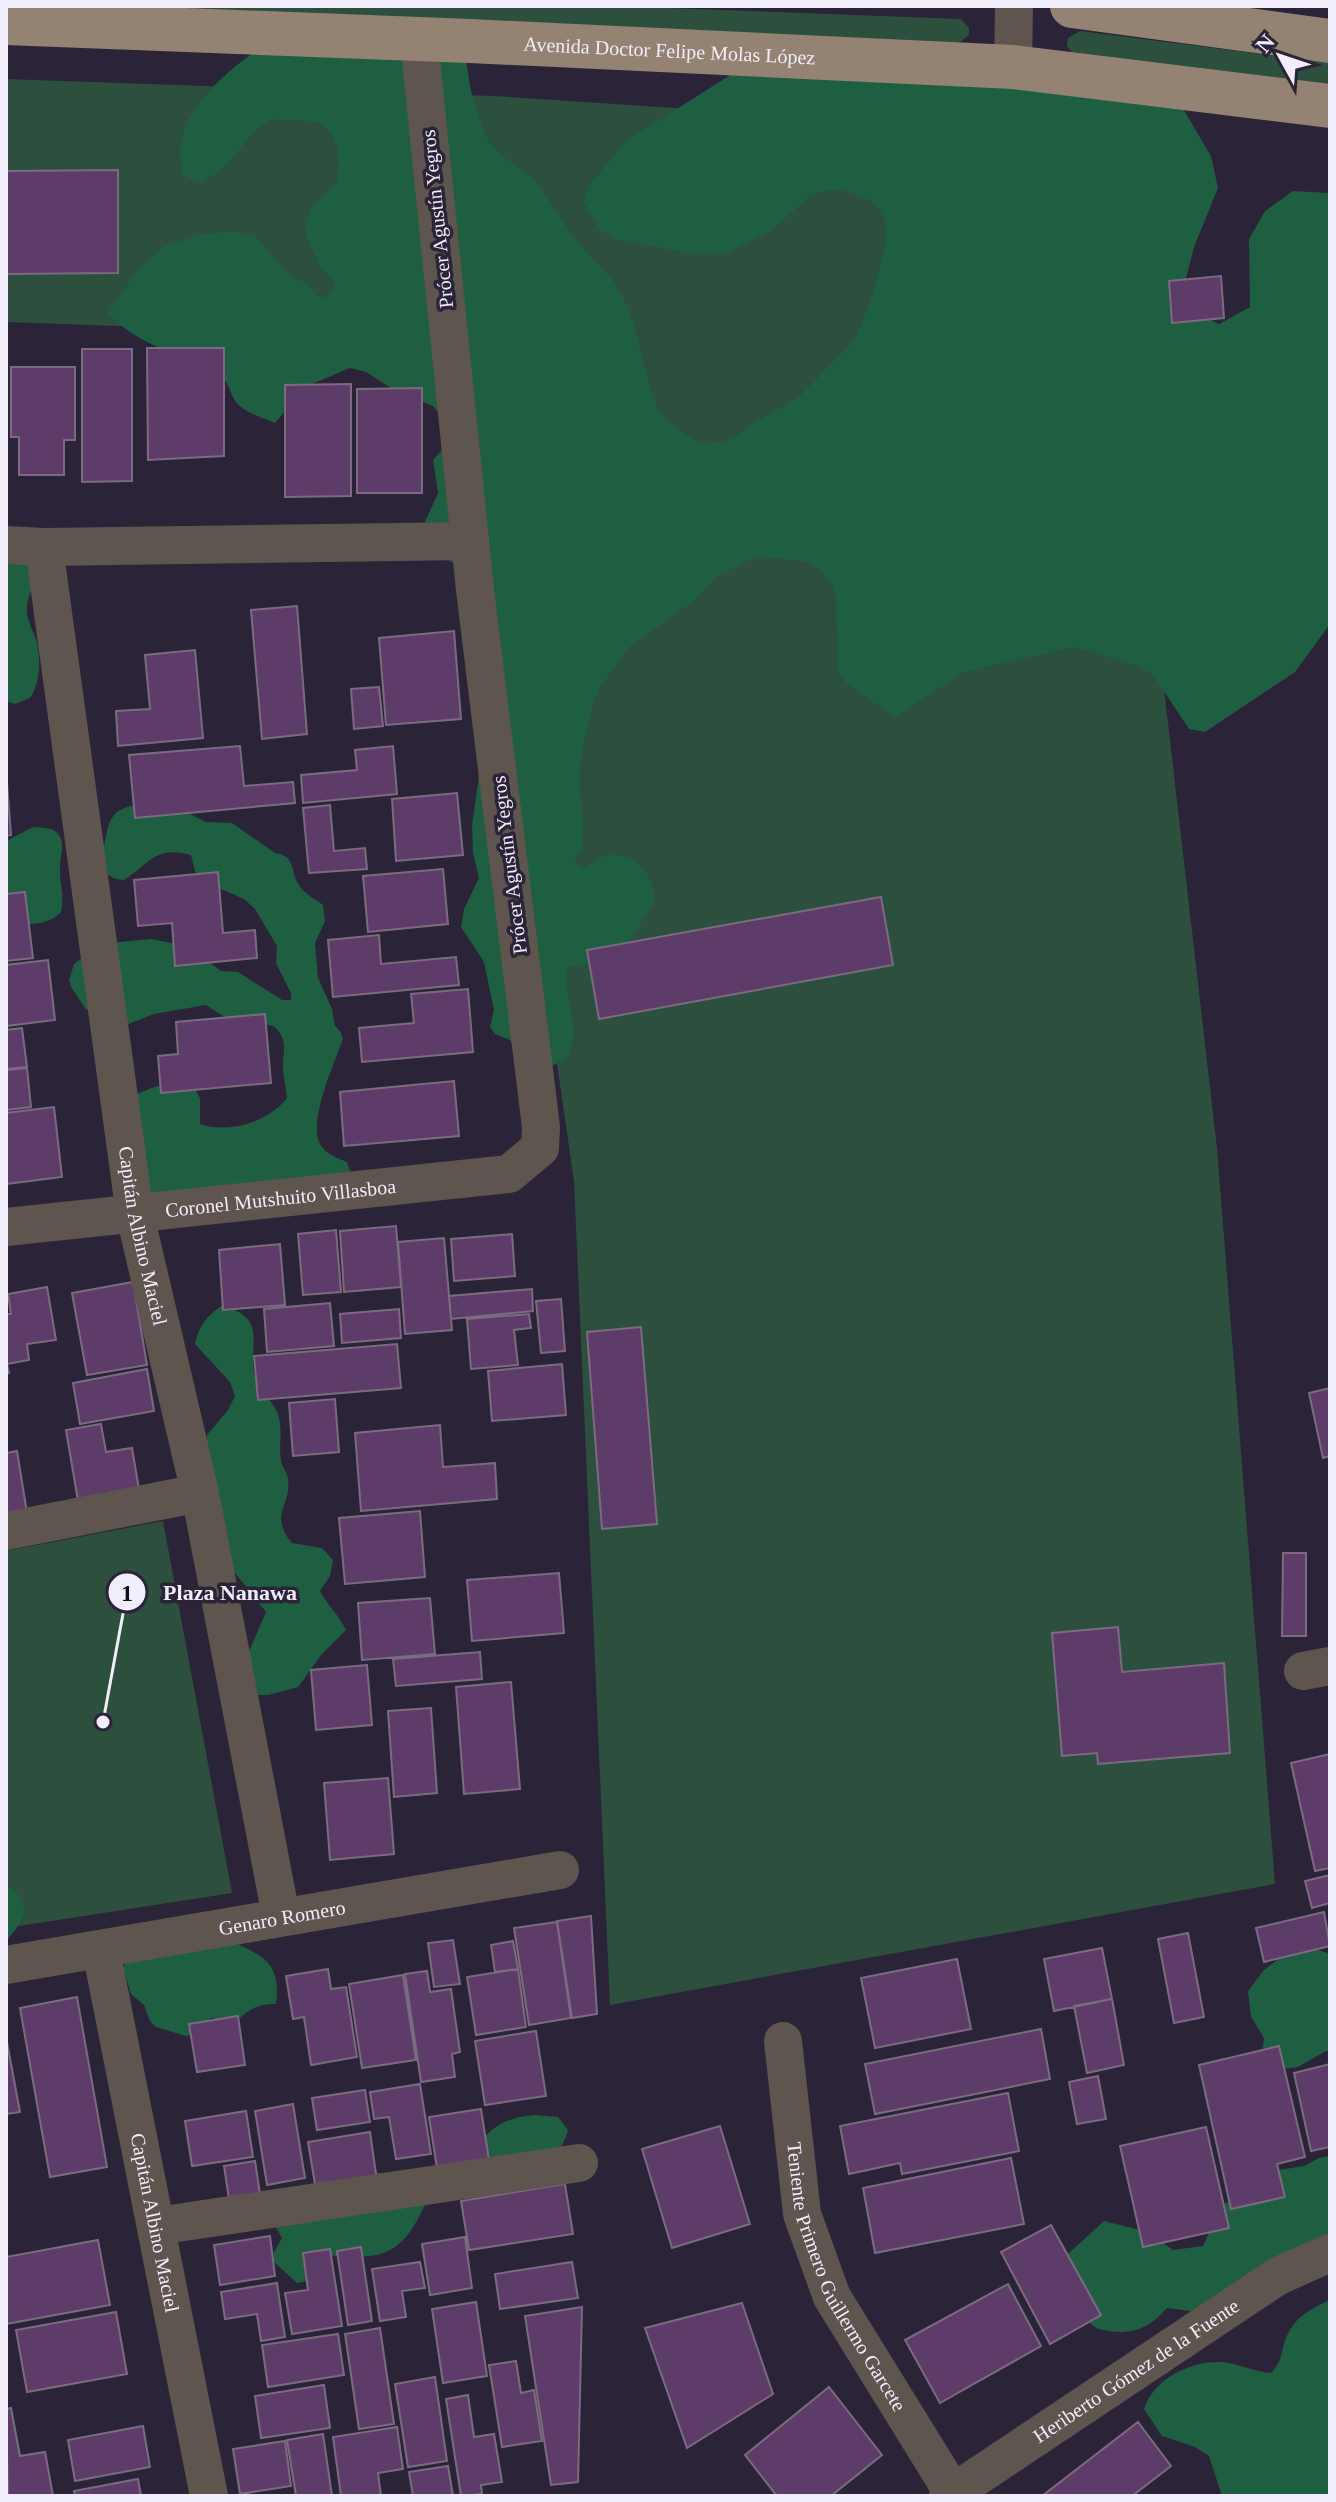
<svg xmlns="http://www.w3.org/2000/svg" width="1336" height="2502" font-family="Georgia,serif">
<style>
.green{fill:#2c503d}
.forest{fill:#1e5f41}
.building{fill:#5e3c69;stroke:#7b6b80;stroke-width:2}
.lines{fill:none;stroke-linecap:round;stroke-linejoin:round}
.minor{stroke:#5e554e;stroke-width:38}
.major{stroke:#948272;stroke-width:44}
.labels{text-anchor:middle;stroke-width:7;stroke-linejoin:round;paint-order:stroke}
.street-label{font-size:20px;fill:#f2edfb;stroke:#2b2337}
.leader{fill:none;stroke:#f2edfb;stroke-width:3}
.callout-dot{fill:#f2edfb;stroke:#2b2337;stroke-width:3}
.mark-label{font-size:24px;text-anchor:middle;font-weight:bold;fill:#111}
.callout-label{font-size:22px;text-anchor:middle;font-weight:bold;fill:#f2edfb;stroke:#2b2337;stroke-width:7;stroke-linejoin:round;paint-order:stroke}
</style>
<rect width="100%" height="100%" fill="#2b2337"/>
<path class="green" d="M6 6H614L961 19 969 28V35L959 43Z
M1080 31 1330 63V88L1075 56 1067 46 1068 38Z
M6 79 493 96 1147 139 1158 636 1217 1148 1275 1884 610 2005 574 1181 452 338 6 322Z
M163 1521 232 1893 6 1928V1551Z"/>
<path class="forest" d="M254 52 466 60 471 92 487 139 498 152 537 182 576 241 612 279 629 308 652 394 659 411 670 423 699 443 722 442 734 437 755 422 799 397 849 346 858 332 871 299 885 246 887 229 882 214 871 201 841 189 824 191 808 197 773 230 727 253H688L615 239 601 231 583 201 590 184 628 140 746 65 1179 102 1211 156 1218 188 1194 247 1186 278 1190 310 1219 324 1250 307 1249 239 1265 211 1293 191 1330 193V624L1295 672 1205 732 1189 729 1153 675 1139 666 1074 647 964 672 895 717 847 684 838 670 836 599 832 583 820 570 807 562 758 556 717 576 695 600 629 647 600 687 593 704 582 751 579 786 583 818 582 851 575 857 576 864 584 868C590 864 599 857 607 855 635 850 657 878 654 903L622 953 592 964 567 967C563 997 583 1031 567 1058L546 1069 518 1054 510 1040 495 1034 490 1027 494 1010 484 962 461 927 464 909 479 878 473 853 472 826 480 768 461 567 434 552 424 524 438 493 433 460 443 449 444 418 433 406 394 390 366 372 350 368 305 387 275 423C261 417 240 412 233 397 228 387 228 380 216 373 178 351 140 348 108 313L136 272 165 246 198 235 236 231 255 236 291 277 306 283 316 296 325 299 334 288 335 281 322 269 307 239 306 223 311 208 337 182 339 166 338 150 331 134 320 122 271 119C240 139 232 170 198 183L183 174C168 122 216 80 254 52Z
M6 528 41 573C34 584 28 594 27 607 26 621 34 631 37 643 41 660 40 684 30 698L15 704 6 701Z
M131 806 184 811 206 822 232 823 275 853C298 856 289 874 301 888 307 895 316 900 323 905L325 921 315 943 318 978 332 1009 335 1026 340 1031 343 1039C334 1064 308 1121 320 1144 325 1154 338 1158 347 1162L352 1177 152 1200 125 1100C150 1087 170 1078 196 1091L200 1098V1124C230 1134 268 1122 287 1098 286 1088 284 1079 283 1070 282 1053 290 1039 273 1026L226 1018 206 1005 154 1014 121 1027 97 1019 85 1008 71 987 69 980 74 964 100 944 151 939 176 944 192 950 221 971 238 972 282 1000H291V993L276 963 277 946 255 909 244 899 205 882 195 871 191 855C155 845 150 863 124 880 100 879 101 860 105 841 107 832 108 822 114 815 118 810 124 808 131 806Z
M33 827C42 828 53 827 58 834 66 843 60 855 60 866 59 883 65 892 61 912 47 927 25 925 6 920V841Z
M221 1306C272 1317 245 1348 256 1381 260 1392 272 1400 277 1412 284 1429 278 1444 281 1461 282 1467 287 1472 288 1479 292 1505 268 1514 292 1543L322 1548 333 1560 330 1576 320 1591C328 1606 339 1615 346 1630L321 1655 298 1687 268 1695H251L244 1663 266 1612 228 1564 207 1451V1435L228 1410 235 1396 230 1382 195 1344C199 1326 206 1317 221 1306Z
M6 1885 19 1895 25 1911 16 1929 6 1941Z
M221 1936C256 1955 282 1955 276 2004 256 2004 248 2010 234 2023L211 2018 194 2034 186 2036 156 2027 150 2021 144 2005 131 1994 123 1968 127 1960Z
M1294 1947 1313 1948 1330 1954V2051H1326L1298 2067 1281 2069 1262 2055 1264 2038 1251 2017 1248 1991 1264 1970Z
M534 2115 558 2117 568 2130C564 2147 553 2156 546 2172L479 2157 477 2149C489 2126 509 2117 534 2115Z
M1330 2156V2245L1222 2301 1190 2311 1167 2308C1150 2327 1135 2335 1109 2331 1099 2330 1093 2328 1087 2319L1056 2265 1104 2221 1148 2232 1173 2250 1203 2246 1221 2205 1244 2196 1279 2170 1304 2166 1319 2158Z
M372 2172 406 2177 427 2201C414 2228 401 2254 369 2256 354 2257 345 2259 330 2255L304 2282 297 2283 273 2261 274 2252 282 2238 274 2224 272 2193 278 2188 294 2194Z
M1330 2300V2496H1222L1209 2456 1195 2447 1162 2436 1144 2409C1154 2379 1189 2361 1221 2362 1238 2363 1254 2372 1271 2373 1282 2360 1280 2358 1284 2344 1292 2318 1308 2310 1330 2300Z"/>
<path class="building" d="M118 170V273L6 274V171Z
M1221 276 1224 318 1172 323 1169 281Z
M147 348H224V456L148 460Z
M82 349H132V481L82 482Z
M11 367H75V440H64V475H19V437H11Z
M351 384V496L285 497V385Z
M422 388V493H357V389Z
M297 606 307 734 262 739 251 610Z
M454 631 461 719 386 725 379 638Z
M195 650 203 738 118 746 116 711 150 709 145 655Z
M379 687 383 726 354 729 351 689Z
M240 746 244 786 293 782 295 803 135 818 129 755Z
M393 746 397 794 303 803 301 775 357 770 355 750Z
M6 769 11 835 6 836Z
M457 793 463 855 396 861 392 799Z
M330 805 334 851 365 848 367 869 309 873 303 808Z
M443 869 448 924 368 932 363 876Z
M218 872 223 933 255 930 257 958 175 966 172 923 138 926 134 880Z
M25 892 33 958 6 961V894Z
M881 897 893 965 599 1019 587 950Z
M379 935 381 964 456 957 459 985 333 997 328 940Z
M48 960 55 1020 6 1026V965Z
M468 989 473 1052 362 1062 359 1028 414 1023 411 994Z
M265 1014 271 1083 161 1093 158 1056 178 1054 176 1022Z
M22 1028 27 1067 6 1069V1030Z
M27 1068 31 1107 6 1110V1070Z
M454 1081 459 1136 344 1146 340 1092Z
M54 1107 62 1177 6 1184V1113Z
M396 1226 401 1287 344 1292 340 1231Z
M336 1230 341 1292 303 1295 298 1234Z
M512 1234 515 1276 454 1281 451 1239Z
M444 1238 452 1330 405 1334 398 1242Z
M280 1244 285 1305 223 1310 219 1250Z
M133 1282 147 1365 87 1375 72 1293Z
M47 1287 56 1340 27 1344 29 1360 7 1364 9 1373H6V1314H11L8 1294Z
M532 1289 533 1311 451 1319 449 1296Z
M561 1299 565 1351 541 1353 536 1301Z
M330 1303 334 1346 267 1352 264 1309Z
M399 1309 401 1338 342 1343 340 1314Z
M529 1314 531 1328 514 1330 518 1365 471 1369 467 1319Z
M641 1327 657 1524 602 1529 587 1332Z
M397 1344 401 1388 258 1400 254 1356Z
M562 1364 566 1415 492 1421 488 1371Z
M147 1369 154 1411 80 1424 73 1383Z
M1330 1388V1456L1323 1458 1309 1393Z
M335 1399 339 1452 293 1456 289 1403Z
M101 1424 106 1452 132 1448 139 1489 78 1501 66 1430Z
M440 1425 443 1467 495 1463 497 1499 361 1511 355 1433Z
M17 1451 27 1513 6 1517V1453Z
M420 1511 425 1577 345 1584 339 1518Z
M1283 1553H1306V1636H1282Z
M559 1573 564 1633 472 1641 467 1580Z
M430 1598 435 1654 362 1660 358 1603Z
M1118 1627 1122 1672 1224 1663 1230 1753 1098 1764 1097 1753 1062 1756 1052 1633Z
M480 1652 482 1679 396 1686 393 1659Z
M367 1665 372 1725 316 1730 311 1670Z
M511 1682 520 1789 464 1794 456 1687Z
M431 1708 437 1793 394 1797 388 1711Z
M1330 1754V1868L1315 1871 1291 1763Z
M388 1778 394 1854 330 1860 324 1783Z
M1330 1875V1903L1312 1908 1305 1881Z
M1324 1912 1330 1946 1264 1962 1256 1928Z
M591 1916 597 2014 572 2018 557 1921Z
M557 1922 571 2018 529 2025 514 1928Z
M1188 1933 1204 2017 1174 2023 1158 1939Z
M453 1940 460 1984 434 1987 428 1943Z
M513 1941 518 1969 495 1972 491 1945Z
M1102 1948 1112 1999 1054 2011 1044 1959Z
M957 1959 971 2029 875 2048 861 1978Z
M328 1969 331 1989 346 1987 357 2057 311 2065 304 2017 293 2019 286 1976Z
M518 1969 526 2027 476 2035 467 1977Z
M427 1971 430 1992 451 1989 460 2052 452 2054 455 2077 421 2082 405 1974Z
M403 1975 416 2060 362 2068 349 1984Z
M77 1997 107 2167 50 2177 20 2008Z
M1112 1999 1124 2065 1087 2073 1074 2006Z
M238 2016 245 2065 197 2072 189 2024Z
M1041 2029 1050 2079 875 2114 865 2064Z
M536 2031 546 2096 485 2105 475 2041Z
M6 2037 20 2112 6 2114Z
M1279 2046 1305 2157 1277 2164 1285 2197 1231 2209 1199 2065Z
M1330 2064V2147L1311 2151 1294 2073Z
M1098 2076 1106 2119 1077 2124 1069 2082Z
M420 2084 431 2154 396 2159 389 2117 374 2119 370 2092Z
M365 2090 370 2122 317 2130 312 2098Z
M1008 2093 1019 2151 902 2174 900 2163 849 2174 840 2126Z
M293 2104 305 2178 267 2185 255 2111Z
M481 2109 489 2160 437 2168 429 2117Z
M246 2111 253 2157 192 2166 185 2121Z
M720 2126 750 2224 672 2248 642 2149Z
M1206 2127 1229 2228 1143 2247 1120 2146Z
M370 2132 377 2181 316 2190 308 2142Z
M1011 2158 1024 2224 875 2253 863 2188Z
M255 2161 260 2194 229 2199 224 2166Z
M565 2184 573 2234 469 2250 461 2201Z
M1051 2225 1101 2315 1050 2344 1001 2252Z
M270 2236 275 2276 220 2285 214 2245Z
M465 2237 472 2288 430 2295 422 2244Z
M98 2240 110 2305 6 2324V2257Z
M361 2247 372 2321 348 2325 337 2251Z
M330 2249 342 2326 292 2334 285 2293 308 2290 303 2253Z
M420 2262 425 2288 402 2291 406 2317 380 2321 372 2269Z
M572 2262 578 2298 500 2309 495 2274Z
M277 2283 285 2337 261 2341 257 2314 225 2319 221 2292Z
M1008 2284 1041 2346 940 2403 905 2340Z
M476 2302 487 2376 443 2383 432 2309Z
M742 2303 773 2394 687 2448 645 2328Z
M582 2307 578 2482 551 2485 525 2316Z
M116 2312 127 2374 27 2392 16 2330Z
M380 2328 394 2424 359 2429 345 2334Z
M338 2334 344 2375 268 2387 262 2345Z
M516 2361 521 2393 534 2390 542 2441 502 2447 489 2365Z
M435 2377 447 2461 408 2467 395 2384Z
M324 2385 330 2428 261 2438 255 2396Z
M829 2387 882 2455 831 2496H777L745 2455Z
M468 2395 474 2437 494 2434 502 2482 481 2485 482 2494 461 2496 446 2399Z
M11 2408 20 2456 45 2452 53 2496H8L6 2409Z
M1138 2422 1171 2466 1132 2496H1042Z
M143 2426 150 2467 75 2481 68 2440Z
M397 2427 403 2469 378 2473 381 2496H341L333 2437Z
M323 2434 332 2496H296L287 2440Z
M285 2441 291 2486 240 2494 233 2449Z
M448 2466 453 2496H413L409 2472Z
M138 2479 141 2496H75L74 2491Z"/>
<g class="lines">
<g class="minor">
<path d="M1013 67 1014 6"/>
<path d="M6 545 44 547 470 541"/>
<path id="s1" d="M44 547 135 1215 200 1493 281 1916"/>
<path id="s2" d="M6 1227 509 1174 540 1148 541 1127 475 590 419 40"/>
<path d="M6 1531 200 1493"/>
<path d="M1303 1671 1330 1666"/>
<path id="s3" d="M101 1950 209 2496"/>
<path id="s4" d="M6 1965 560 1870"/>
<path id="s5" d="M783 2041 802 2214 832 2297 955 2496"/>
<path d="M157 2226 579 2163"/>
<path id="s6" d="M948 2496 1278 2276 1330 2253"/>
</g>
<g class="major">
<path d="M1072 6 1330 41"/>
<path id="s7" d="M6 23 470 41 1013 67 1330 106"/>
</g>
</g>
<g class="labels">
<g class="street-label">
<text dy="7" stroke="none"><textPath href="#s7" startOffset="664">Avenida Doctor Felipe Molas López</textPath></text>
<text transform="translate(437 219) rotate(-96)" y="7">Prócer Agustín Yegros</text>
<text transform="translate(509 865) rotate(-97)" y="7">Prócer Agustín Yegros</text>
<text dy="7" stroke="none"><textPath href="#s2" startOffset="276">Coronel Mutshuito Villasboa</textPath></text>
<text dy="7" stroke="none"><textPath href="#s1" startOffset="696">Capitán Albino Maciel</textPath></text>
<text dy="7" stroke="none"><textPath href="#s4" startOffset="280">Genaro Romero</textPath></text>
<text dy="7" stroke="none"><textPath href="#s3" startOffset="278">Capitán Albino Maciel</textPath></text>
<text dy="7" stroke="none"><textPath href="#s5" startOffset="248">Teniente Primero Guillermo Garcete</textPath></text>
<text dy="7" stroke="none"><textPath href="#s6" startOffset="226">Heriberto Gómez de la Fuente</textPath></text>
</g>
</g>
<path class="leader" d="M103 1722L127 1592"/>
<g class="callout-dot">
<circle cx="103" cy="1722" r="8"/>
<circle cx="127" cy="1592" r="20"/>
</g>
<g class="mark-label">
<text x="127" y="1601">1</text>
</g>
<g class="callout-label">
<text x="230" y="1600">Plaza Nanawa</text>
</g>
<rect width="1336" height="2502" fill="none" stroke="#f2edfb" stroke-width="16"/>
<g transform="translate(1280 56) rotate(310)" stroke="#2b2337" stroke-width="6" paint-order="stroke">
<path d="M0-6L14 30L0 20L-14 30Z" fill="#f2edfb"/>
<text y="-12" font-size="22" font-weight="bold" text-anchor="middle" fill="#f2edfb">N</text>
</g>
</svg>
